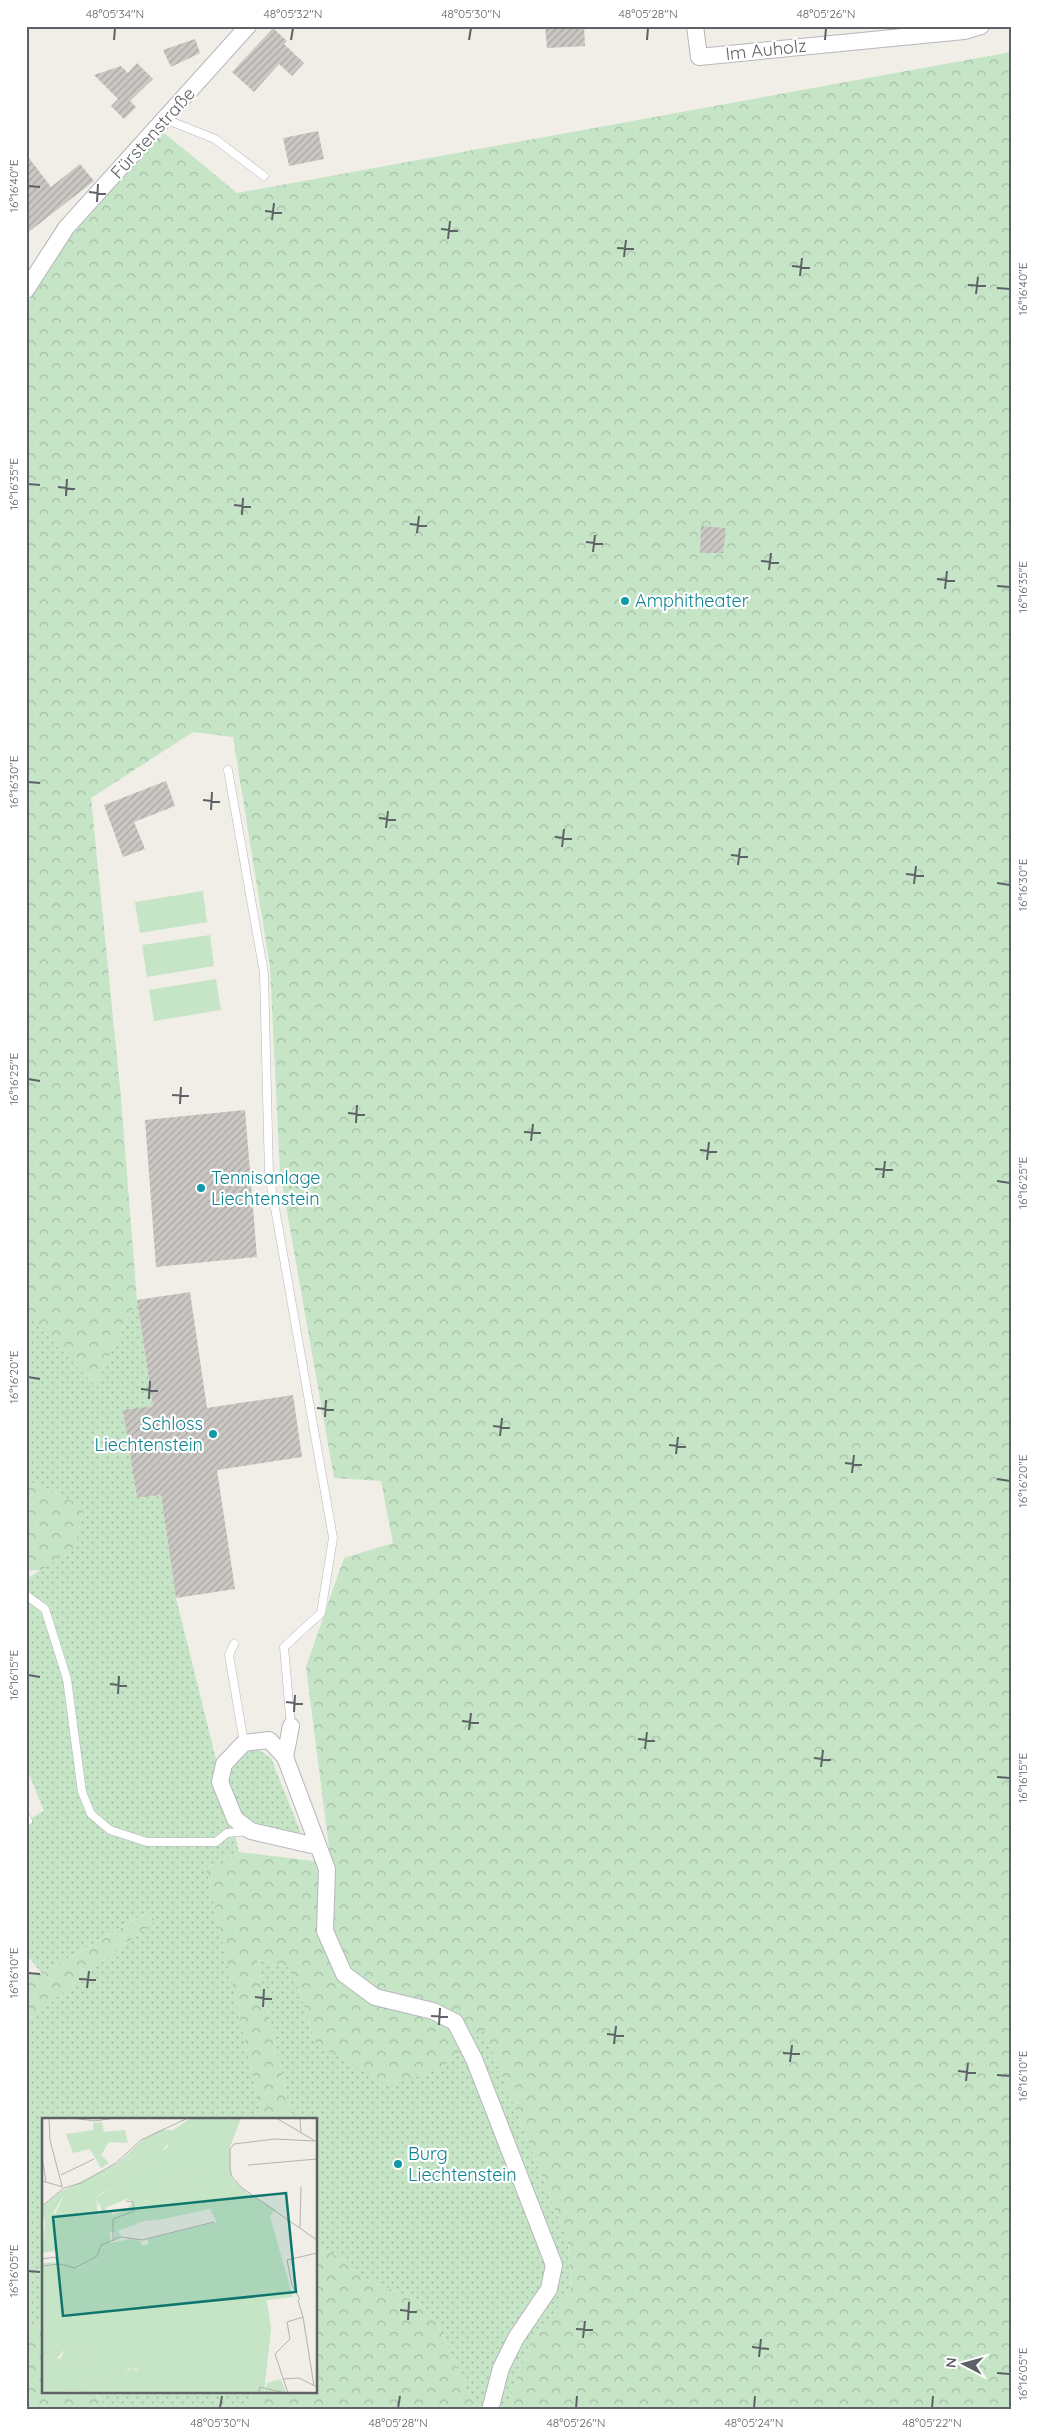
<svg xmlns="http://www.w3.org/2000/svg" width="1037" height="2436" font-family="Quicksand,sans-serif">
<style>
.grass{fill:url(#grass-dots)}
.forest{fill:url(#forest-crowns)}
.pitch{fill:#c6e5c6}
.building{fill:url(#building-hatch)}
.lines{fill:none;stroke-linecap:round;stroke-linejoin:round}
.lane-casing{stroke:#b4b7bb;stroke-width:9}
.street-casing{stroke:#b4b7bb;stroke-width:18}
.lane{stroke:#fff;stroke-width:8}
.street{stroke:#fff;stroke-width:16}
.ticks{fill:none;stroke:#5e6266;stroke-width:2}
.culture-dot{fill:#0f9aa8;stroke:#fff;stroke-width:2}
.labels{text-anchor:middle;stroke-width:4.5;stroke-linejoin:round;paint-order:stroke}
.street-label{font-size:18px;fill:#5e6266;stroke:#fff}
.culture-label{font-size:18px;fill:#0d838f;stroke:#fff;text-anchor:start}
.inset-road{fill:none;stroke:#b2b2af;stroke-width:1}
.view{fill:#0f766e;fill-opacity:0.15;stroke:#0f766e;stroke-width:2.5}
.inset-edge{fill:none;stroke:#5e6266;stroke-width:2.5}
.neatline{fill:none;stroke:#5e6266;stroke-width:2}
.ticks-label{font-size:12px;text-anchor:middle;fill:#5e6266}
</style>
<defs>
<pattern id="grass-dots" width="8" height="8" patternUnits="userSpaceOnUse" patternTransform="scale(1.25)"><rect width="8" height="8" fill="#c6e5c6"/><path d="M2 2h.1M6 6h.1" fill="none" stroke="#a4bda5" stroke-width="1.8" stroke-linecap="round"/></pattern>
<pattern id="forest-crowns" width="20" height="18" patternUnits="userSpaceOnUse" patternTransform="scale(1.25)"><rect width="20" height="18" fill="#c6e5c6"/><path d="M2 6a3 3 0 1 1 6 0M12 15a3 3 0 1 1 6 0" fill="none" stroke="#a4bda5"/></pattern>
<pattern id="building-hatch" width="6" height="6" patternUnits="userSpaceOnUse" patternTransform="scale(1.25)"><rect width="6" height="6" fill="#cbc8c4"/><path d="M-1 1l2-2M0 6l6-6M5 7l2-2" fill="none" stroke="#a8a6a3"/></pattern>
</defs>
<rect width="100%" height="100%" fill="#f0eee7"/>
<path class="grass" d="M137 1300 153 1406 124 1411 137 1498 161 1495 176 1598 239 1852 206 1868 263 2120H44V2329L26 2323V2021L156 1920 144 1914 42 1974 26 1954V1821L44 1811 26 1767V1579L75 1549 84 1506 26 1480V1313L95 1385Z
M247 1750H259L271 1758 301 1833 259 1826 244 1815 231 1801 227 1775 237 1754Z
M257 1960 292 1968 316 2044 442 2068 484 2030 568 2242 571 2291 529 2345 506 2410H476L436 2321 416 2300 364 2278 319 2243 316 2230V2120H292Z
M96 2392H252L248 2410H102L105 2407Z"/>
<path class="forest" d="M1011 52V2410H506L529 2345 571 2291 568 2242 484 2030 442 2068 388 2086 316 2044 292 1968 257 1960 292 2120H263L206 1868 239 1852 331 1863 306 1667 344 1558 393 1543 381 1481 334 1478 280 1172 270 967 233 737 193 732 91 798 120 1087 137 1300 95 1385 26 1313V305L72 235 163 132 237 193Z
M26 1480 84 1506 75 1549 41 1570 26 1571Z
M145 1914 156 1920 26 2021V1973L42 1974Z
M316 2230 319 2243 364 2278 416 2300 436 2321 476 2410H248L252 2392H316Z
M26 2323 44 2329V2392H95L105 2407 102 2410H26Z"/>
<path class="pitch" d="M203 891 207 922 140 933 135 902Z
M210 935 214 966 147 977 142 945Z
M216 979 221 1010 154 1021 149 990Z"/>
<path class="building" d="M545 26H584L585 46 547 48Z
M273 28 287 41 284 44 304 63 292 76 279 64 254 92 232 72Z
M195 39 200 53 171 67 163 50Z
M137 63 153 79 130 101 136 107 124 119 111 106 118 99 94 75 121 66 128 73Z
M318 131 324 159 289 166 283 138Z
M26 154 51 187 80 164 94 181 26 234Z
M701 526 726 528 723 553H700Z
M166 781 175 806 134 822 145 849 123 857 104 805Z
M245 1110 257 1257 156 1267 145 1120Z
M190 1292 207 1408 293 1395 302 1457 217 1470 235 1589 176 1598 161 1495 137 1498 123 1410 153 1406 137 1300Z"/>
<g class="lines">
<defs>
<path id="lane" d="M165 119 215 139 264 176
M228 770 264 973 269 1174 333 1538 321 1613 284 1647 291 1726
M26 1595 45 1609 67 1679 82 1792 91 1814 110 1830 147 1842H216L227 1833 249 1831
M234 1644 229 1655 244 1743
M26 1817 28 1821"/>
<path id="street" d="M695 26 699 57 964 31 981 26
M26 290 66 228 248 26
M291 1726 285 1757 327 1869 325 1931 344 1974 375 1997 433 2011 455 2022 474 2059 554 2265 549 2289 516 2338 501 2368 490 2410
M285 1757 269 1740 244 1743 224 1764 220 1782 235 1819 251 1831 316 1846"/>
</defs>
<use href="#lane" class="lane-casing"/>
<use href="#street" class="street-casing"/>
<use href="#lane" class="lane"/>
<use href="#street" class="street"/>
</g>
<path class="ticks" d="M114 40 115 28M291 40 293 28M469 40 471 28M647 40 648 28M825 40 826 28M28 186 40 187M89 192 106 194M97 202 98 184M265 211 282 213M272 220 274 203M441 229 458 231M448 239 450 221M617 248 634 249M624 257 626 240M792 266 810 268M800 276 802 258M968 285 986 286M997 288 1010 289M976 294 978 277M28 484 40 485M58 487 75 489M66 496 67 479M234 505 251 507M242 515 243 498M410 524 427 526M417 533 419 516M586 542 603 544M593 552 595 535M761 561 779 563M769 570 771 553M937 579 955 581M997 586 1010 587M945 589 947 571M28 782 40 783M203 800 220 802M211 810 212 792M379 818 396 820M386 828 388 811M555 837 572 839M562 847 564 829M731 855 748 857M738 865 740 848M906 874 924 876M997 883 1010 885M914 884 916 866M28 1079 40 1081M172 1095 189 1096M180 1104 181 1087M348 1113 365 1115M356 1123 357 1105M524 1132 541 1133M531 1141 533 1124M700 1150 717 1152M707 1160 709 1142M875 1169 893 1170M883 1178 885 1161M997 1181 1010 1183M28 1377 40 1379M141 1389 158 1391M149 1399 150 1381M317 1408 334 1410M325 1417 326 1400M493 1426 510 1428M500 1436 502 1418M669 1445 686 1447M676 1454 678 1437M845 1463 862 1465M852 1473 854 1455M997 1479 1010 1481M28 1675 40 1677M110 1684 127 1686M118 1694 119 1676M286 1702 303 1704M294 1712 295 1695M462 1721 479 1723M469 1730 471 1713M638 1739 655 1741M645 1749 647 1732M814 1758 831 1760M821 1767 823 1750M997 1777 1010 1778M28 1973 40 1974M79 1979 96 1980M87 1988 89 1971M255 1997 272 1999M263 2007 264 1989M431 2016 448 2017M439 2025 440 2008M607 2034 624 2036M614 2044 616 2026M783 2053 800 2054M790 2062 792 2045M958 2071 976 2073M997 2075 1010 2076M966 2081 968 2063M28 2271 40 2272M400 2310 417 2312M408 2320 409 2302M576 2329 593 2330M583 2338 585 2321M752 2347 769 2349M759 2357 761 2339M997 2373 1010 2374M220 2408 222 2396M398 2408 400 2396M576 2408 577 2396M754 2408 755 2396M932 2408 933 2396"/>
<g class="culture-dot">
<circle cx="625" cy="601" r="5"/>
<circle cx="201" cy="1188" r="5"/>
<circle cx="213" cy="1434" r="5"/>
<circle cx="398" cy="2164" r="5"/>
</g>
<g class="labels">
<g class="street-label">
<text transform="translate(766 50) rotate(-6)" y="6">Im Auholz</text>
<text transform="translate(153 133) rotate(-48)" y="6">Fürstenstraße</text>
</g>
<g class="culture-label">
<text x="635" y="607">Amphitheater</text>
<text x="211" y="1184">Tennisanlage<tspan x="211" dy="21">Liechtenstein</tspan></text>
<text x="203" y="1430" text-anchor="end">Schloss<tspan x="203" dy="21">Liechtenstein</tspan></text>
<text x="408" y="2160">Burg<tspan x="408" dy="21">Liechtenstein</tspan></text>
</g>
</g>
<g transform="translate(42 2118)">
<rect width="275" height="275" fill="#f0eee7"/>
<path d="M115 17 128 24 110 43 78 58 54 63 90 39ZM149 55 158 57V66L123 86 113 97 121 101 102 103 76 113 79 118 72 122 73 115 67 113 30 124 2 121 22 77 35 87 47 90 62 107 56 98 60 94 68 93 71 97 84 92 90 84 96 97 105 84 123 69ZM68 71 73 77 56 87 54 80ZM59 119 55 141 31 152 18 147 33 128ZM23 231 39 232 51 231 34 248 11 245V242L19 240ZM100 247 115 252 116 261 83 257 88 250 95 253ZM51 261H58L59 265 53 275H27L37 273Z" fill="#c6e5c6"/>
<path d="M149 0H199L188 29 189 60 206 76 233 91 228 99 251 179 225 182 229 211 222 275H53L59 265 58 262 51 261 37 273 0 275V145L16 144 14 133 0 135 3 106 0 89 18 74 76 45 102 21 118 12H131ZM115 17 128 24 125 30 111 36 110 43 78 58 55 62 90 39ZM149 55 158 57V66L123 86 112 98 121 101 168 91 175 104 106 121V126L100 128 98 123 88 121 69 125 67 113 30 124 2 121 9 106 15 109 21 103 22 99 11 95 22 77 35 87 47 90 62 109 56 98 54 80 58 76 68 71 73 77 58 86 60 94 66 93 63 90 85 81 90 83 94 94 101 98 105 84 123 69ZM59 119 48 133 54 141 35 151 18 147 33 128ZM23 231 33 235 50 231 34 248 11 245ZM100 247 109 254 115 252 116 260 107 255 101 257 99 253 83 257 87 250 98 252Z" fill="#c6e5c6" fill-rule="evenodd"/>
<path d="M149 55 156 61 139 71 134 62ZM239 261 244 275H222L225 265Z" fill="#c6e5c6"/>
<path d="M60 4 62 14 83 12 86 25 67 24 59 37 67 45 59 50 48 31 31 35 24 16 51 12V5Z" fill="#c6e5c6"/>
<path class="inset-road" d="M7 0 8 22 20 68M30 0 53 3 73 0M234 0 275 24M258 0 259 15M272 23 233 21 192 26 188 31V51L190 59 200 70 275 122M0 39 4 64M206 47 275 41M19 57 52 41M0 63 21 69M0 88 22 70 39 65 74 45 99 22 146 0M258 109 259 69M71 123V101L92 93 91 84 84 83M0 141 13 139 16 146M0 148 18 146 33 150 55 138 59 127 79 119 100 122 172 104M256 182 261 199 272 268M258 182 250 167 245 142 275 135M241 261 257 260 275 269M217 275 218 269 243 275M246 275 233 236 248 221 245 204 261 199"/>
<path class="view" d="M244 75 254 174 21 198 11 99Z"/>
<rect width="275" height="275" class="inset-edge"/>
</g>
<rect width="1037" height="2436" fill="none" stroke="#ffffff" stroke-width="55"/>
<g transform="translate(964 2364) rotate(276)" stroke="#ffffff" stroke-width="4" paint-order="stroke">
<path d="M0-4L9 19L0 12L-9 19Z" fill="#5e6266"/>
<text y="-8" font-size="14" font-weight="bold" text-anchor="middle" fill="#5e6266">N</text>
</g>
<rect x="28" y="28" width="982" height="2380" class="neatline"/>
<g class="ticks-label">
<text x="115" y="18">48°05'34"N</text>
<text x="293" y="18">48°05'32"N</text>
<text x="471" y="18">48°05'30"N</text>
<text x="648" y="18">48°05'28"N</text>
<text x="826" y="18">48°05'26"N</text>
<text transform="translate(14 186) rotate(-90)" y="4">16°16'40"E</text>
<text transform="translate(1023 289) rotate(-90)" y="4">16°16'40"E</text>
<text transform="translate(14 484) rotate(-90)" y="4">16°16'35"E</text>
<text transform="translate(1023 587) rotate(-90)" y="4">16°16'35"E</text>
<text transform="translate(14 782) rotate(-90)" y="4">16°16'30"E</text>
<text transform="translate(1023 885) rotate(-90)" y="4">16°16'30"E</text>
<text transform="translate(14 1079) rotate(-90)" y="4">16°16'25"E</text>
<text transform="translate(1023 1183) rotate(-90)" y="4">16°16'25"E</text>
<text transform="translate(14 1377) rotate(-90)" y="4">16°16'20"E</text>
<text transform="translate(1023 1481) rotate(-90)" y="4">16°16'20"E</text>
<text transform="translate(14 1675) rotate(-90)" y="4">16°16'15"E</text>
<text transform="translate(1023 1778) rotate(-90)" y="4">16°16'15"E</text>
<text transform="translate(14 1973) rotate(-90)" y="4">16°16'10"E</text>
<text transform="translate(1023 2076) rotate(-90)" y="4">16°16'10"E</text>
<text transform="translate(14 2271) rotate(-90)" y="4">16°16'05"E</text>
<text transform="translate(1023 2374) rotate(-90)" y="4">16°16'05"E</text>
<text x="220" y="2427">48°05'30"N</text>
<text x="398" y="2427">48°05'28"N</text>
<text x="576" y="2427">48°05'26"N</text>
<text x="754" y="2427">48°05'24"N</text>
<text x="932" y="2427">48°05'22"N</text>
</g>
</svg>
